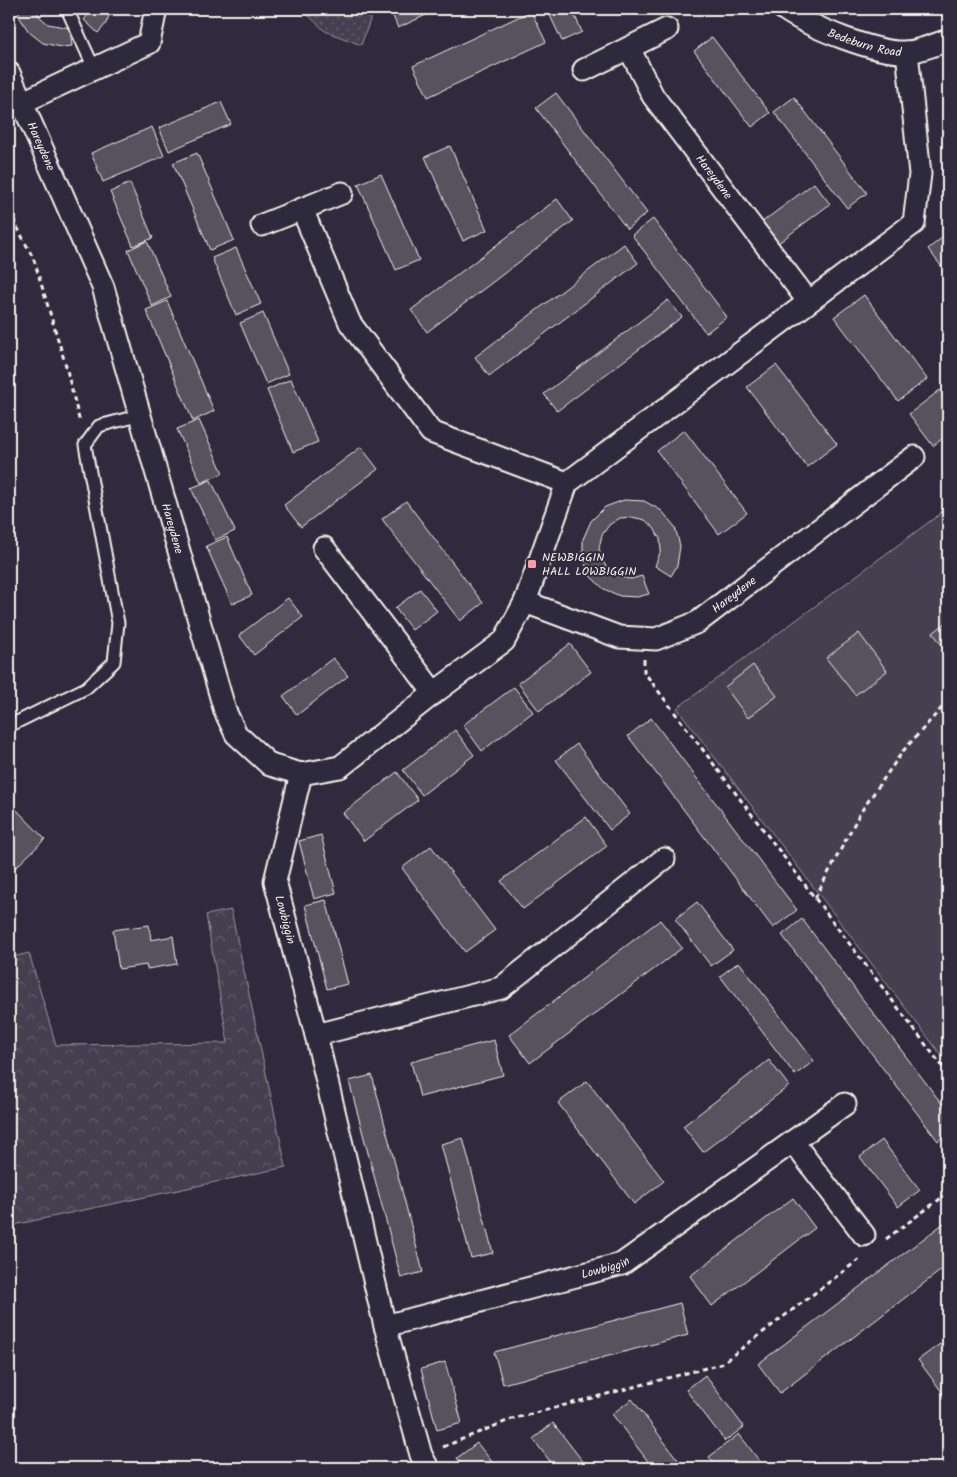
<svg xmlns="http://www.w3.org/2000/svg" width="957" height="1477" font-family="Kalam,sans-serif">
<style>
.grass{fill:#454050;stroke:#9c989c}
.forest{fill:url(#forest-crowns);stroke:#9c989c}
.park{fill:url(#park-dots);stroke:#9c989c}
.building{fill:#56525f;stroke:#f4f1e8}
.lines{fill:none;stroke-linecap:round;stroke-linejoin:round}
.service-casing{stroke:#f4f1e8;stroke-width:15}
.minor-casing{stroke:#f4f1e8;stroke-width:25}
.path{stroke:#f4f1e8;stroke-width:3;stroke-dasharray:5 4;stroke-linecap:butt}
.service{stroke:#2f2a3d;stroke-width:11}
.minor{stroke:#2f2a3d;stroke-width:21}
.poi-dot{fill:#ff9aa2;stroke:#2f2a3d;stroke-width:2}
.labels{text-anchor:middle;stroke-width:4;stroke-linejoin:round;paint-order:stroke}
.street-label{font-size:12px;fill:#f4f1e8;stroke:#2f2a3d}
.poi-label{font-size:12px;fill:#f4f1e8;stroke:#2f2a3d;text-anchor:start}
</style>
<defs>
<pattern id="forest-crowns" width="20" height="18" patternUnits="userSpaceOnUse" patternTransform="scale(1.25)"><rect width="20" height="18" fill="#454050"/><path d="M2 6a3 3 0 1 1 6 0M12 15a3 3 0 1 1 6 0" fill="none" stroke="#605c69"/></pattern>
<pattern id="park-dots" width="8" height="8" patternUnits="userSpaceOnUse" patternTransform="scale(1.25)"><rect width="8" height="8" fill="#454050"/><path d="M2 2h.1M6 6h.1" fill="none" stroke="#605c69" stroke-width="1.8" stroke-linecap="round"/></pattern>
</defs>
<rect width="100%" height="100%" fill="#2f2a3d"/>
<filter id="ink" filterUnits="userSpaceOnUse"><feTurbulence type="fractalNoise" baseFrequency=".02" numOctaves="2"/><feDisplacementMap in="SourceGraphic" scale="10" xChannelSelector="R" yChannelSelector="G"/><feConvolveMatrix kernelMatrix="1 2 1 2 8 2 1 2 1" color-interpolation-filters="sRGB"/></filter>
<g filter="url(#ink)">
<path class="grass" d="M948 508V1064L677 708Z"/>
<path class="forest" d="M231 910 286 1167 9 1226V958L29 953 56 1045 228 1043 206 915Z"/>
<path class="park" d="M313 9H374L361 45 325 31 308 15Z"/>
<path class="building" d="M18 9H36L39 16 48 24 70 28 72 46 61 47 43 43 29 32 20 18Z
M92 9H112L105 25 98 33 84 20Z
M390 9H439L398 28Z
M547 9H572L582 32 562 41Z
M531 11 546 42 428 97 413 66Z
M712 37 770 113 752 127 694 51Z
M556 93 647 213 627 229 536 108Z
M794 97 867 193 847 208 774 112Z
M221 102 231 124 169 151 159 128Z
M152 127 164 156 103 182 91 153Z
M450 146 487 230 463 241 425 157Z
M197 153 234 240 210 250 173 163Z
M381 174 419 260 396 270 358 184Z
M130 183 153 238 133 246 110 192Z
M814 183 830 204 777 244 761 223Z
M557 199 573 221 427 332 411 310Z
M653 219 727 317 706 333 632 235Z
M948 233V275L928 249Z
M147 241 171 297 152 306 128 250Z
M624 244 638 263 489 376 475 357Z
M236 248 261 304 236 315 212 258Z
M864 295 927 379 898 401 834 317Z
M668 300 682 317 557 411 544 394Z
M167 301 214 411 193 421 146 310Z
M263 313 289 374 266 384 240 323Z
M776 365 837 444 807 467 747 387Z
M291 379 318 442 293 452 267 390Z
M940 390 948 401V434L933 446 909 414Z
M199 420 223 473 201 483 177 429Z
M684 430 747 513 719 534 657 451Z
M361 447 378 469 301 527 284 505Z
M211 480 235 531 215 540 191 488Z
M624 500 644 501 662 511 675 527 680 546 677 566 671 576 655 566 661 550 660 539 654 528 645 520 632 517 620 518 609 525 602 535 599 548 602 560 609 571 620 577 631 579 642 576 649 594 637 597 620 596 604 589 591 577 583 559V539L591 521 605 507Z
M406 501 483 603 460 621 382 519Z
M227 537 252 595 232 604 206 546Z
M420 589 437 611 412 630 395 608Z
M288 598 303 617 254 655 239 635Z
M948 621V653L933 633Z
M859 633 887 671 855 695 826 658Z
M570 644 591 672 539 711 518 683Z
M333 658 348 676 297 715 283 696Z
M753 665 777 696 748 718 725 687Z
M514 687 533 712 482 751 463 725Z
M651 718 797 910 773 928 628 736Z
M455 730 474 755 422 795 403 770Z
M577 744 630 814 610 830 556 760Z
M397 772 418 800 364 841 343 813Z
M12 805 45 839 9 874 11 837 9 808Z
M586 817 607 846 523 909 501 881Z
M321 835 336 893 314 899 299 841Z
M431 846 495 930 465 952 402 868Z
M326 900 348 984 327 989 305 905Z
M697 902 733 950 711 966 675 919Z
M802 919 948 1112V1133L938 1141 782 935Z
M660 920 682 948 530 1063 509 1035Z
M149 925 151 940 173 936 177 964 147 969 146 965 119 969 113 930Z
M739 962 814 1061 795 1075 720 976Z
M494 1040 503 1075 420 1097 411 1062Z
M769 1060 789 1086 703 1152 683 1126Z
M372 1075 423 1272 401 1278 349 1081Z
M587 1081 664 1181 634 1204 558 1103Z
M463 1138 493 1253 471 1258 441 1144Z
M882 1140 920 1190 898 1207 860 1157Z
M793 1198 815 1228 712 1306 690 1276Z
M948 1220V1265L780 1393 758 1364Z
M680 1303 688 1335 503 1384 494 1352Z
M940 1344 948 1355V1400L918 1360Z
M445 1362 462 1423 437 1430 421 1369Z
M705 1375 744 1427 725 1441 686 1390Z
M632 1399 684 1468H653L612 1414Z
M553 1423 588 1468H555L533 1439Z
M739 1434 764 1467 763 1468H717L709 1457Z
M477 1443 497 1468H464L457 1458Z"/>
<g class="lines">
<defs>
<path id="service" d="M67 9 94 68
M9 726 86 688 114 662 118 623 85 445 99 426 141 415"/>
<g id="minor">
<path id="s1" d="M784 9C810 27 876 54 907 52 920 51 936 44 948 40"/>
<path id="s2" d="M629 48 653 96 808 301"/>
<path d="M584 70 667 29"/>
<path id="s3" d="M9 73 103 287 225 711 236 734 270 765 301 774 340 767 434 693 504 641 525 602 567 483 914 223 920 174 907 52"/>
<path d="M23 102 149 43 156 9"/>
<path d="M302 209 350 323 431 432 567 483"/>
<path d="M262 225 342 193"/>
<path d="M324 548 434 693"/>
<path id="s4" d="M525 602 619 637 656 639 698 622 914 457"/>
<path id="s5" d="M301 774 275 881 316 1035 385 1326 421 1455 428 1468"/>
<path d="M316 1035 501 988 664 859"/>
<path d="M793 1142 864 1235"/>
<path id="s6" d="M385 1326 622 1264 845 1104"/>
</g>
</defs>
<use href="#service" class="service-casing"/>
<use href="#minor" class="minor-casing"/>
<path class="path" d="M9 211 34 260 66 366 80 423
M644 659V672L948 1074
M815 898 860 813 903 751 948 701
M886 1239 948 1193
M443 1447 512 1419 721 1364 861 1258"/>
<use href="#service" class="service"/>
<use href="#minor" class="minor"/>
</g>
</g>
<rect class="poi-dot" x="527" y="559" width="10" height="10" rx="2.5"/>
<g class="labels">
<g class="street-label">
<text dy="4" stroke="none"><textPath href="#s1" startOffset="88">Bedeburn Road</textPath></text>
<text dy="4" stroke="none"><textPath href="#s3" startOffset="80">Hareydene</textPath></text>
<text dy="4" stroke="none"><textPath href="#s2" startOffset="155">Hareydene</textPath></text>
<text dy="4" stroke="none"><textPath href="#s3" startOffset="485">Hareydene</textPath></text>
<text dy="4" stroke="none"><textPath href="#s4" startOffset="228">Hareydene</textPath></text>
<text dy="4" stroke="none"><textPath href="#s5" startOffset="150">Lowbiggin</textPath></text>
<text dy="4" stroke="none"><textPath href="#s6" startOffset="228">Lowbiggin</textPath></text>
</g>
<g class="poi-label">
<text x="542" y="561">NEWBIGGIN<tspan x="542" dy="14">HALL LOWBIGGIN</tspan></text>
</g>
</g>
<rect width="957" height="1477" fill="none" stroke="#2f2a3d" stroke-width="30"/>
<rect x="15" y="15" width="927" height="1447" fill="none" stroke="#f4f1e8" stroke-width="2" filter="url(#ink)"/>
</svg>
